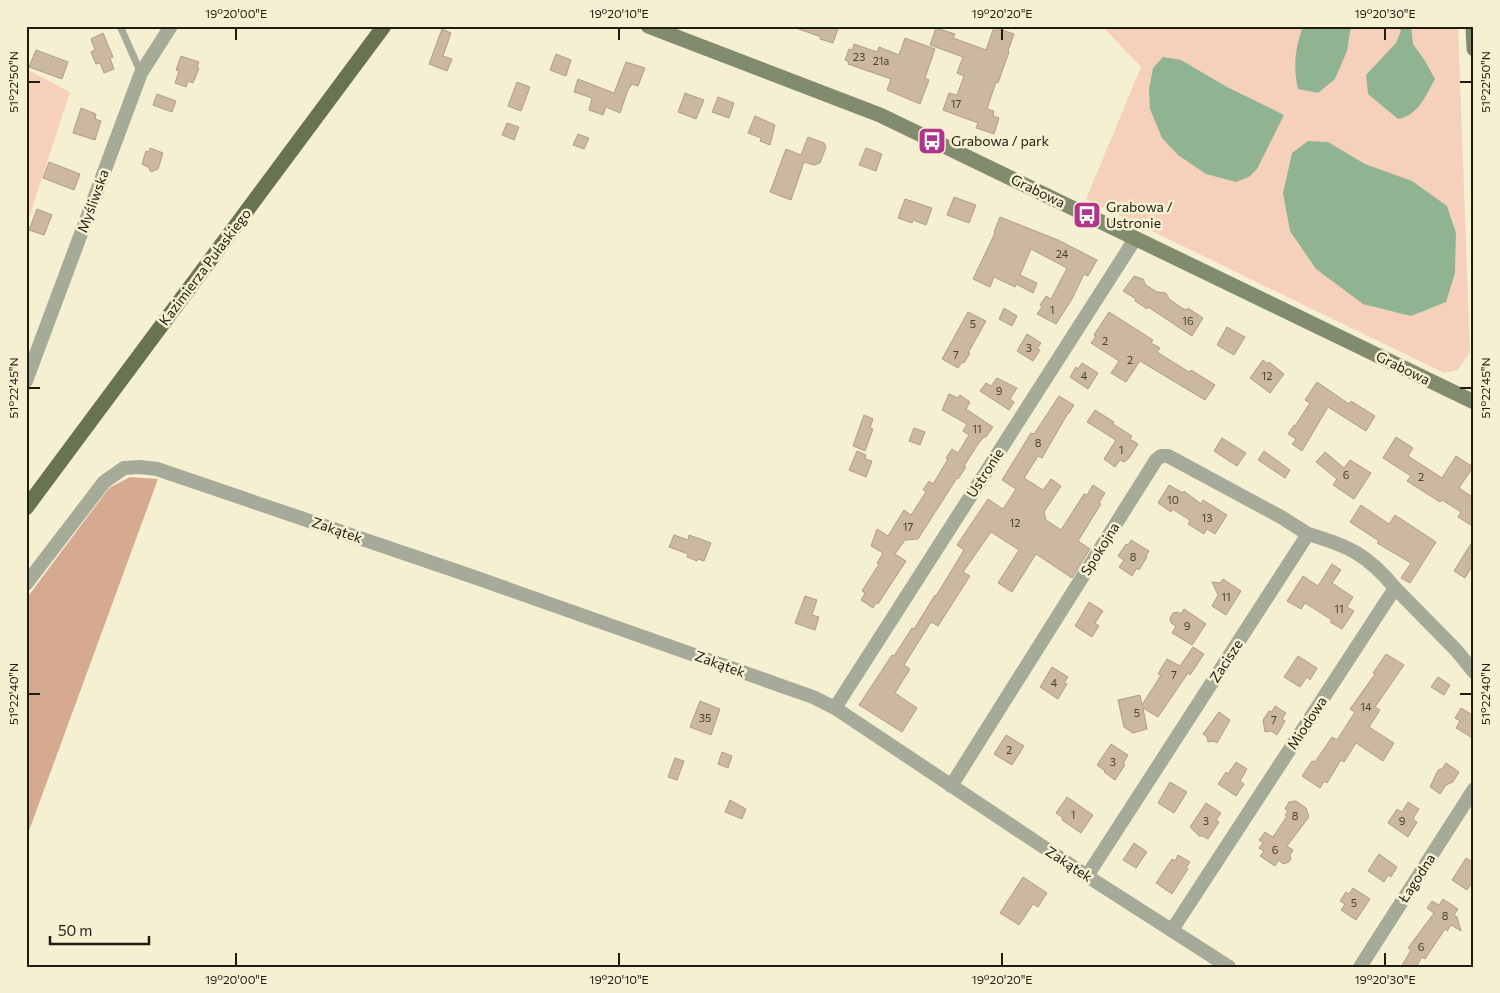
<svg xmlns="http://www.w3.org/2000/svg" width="1500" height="993" font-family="Commissioner,sans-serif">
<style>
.green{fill:#f5d1bc}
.forest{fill:#d6aa90}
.water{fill:#90b491}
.building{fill:#cbb89f;stroke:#b19e85}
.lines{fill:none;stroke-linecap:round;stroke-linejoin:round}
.lane{stroke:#a5ab98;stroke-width:7}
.street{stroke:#a5ab98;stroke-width:14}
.secondary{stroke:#818b6e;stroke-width:15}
.primary{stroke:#687350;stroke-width:15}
.ticks{fill:none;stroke:#1f1c11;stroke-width:2}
.labels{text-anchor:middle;stroke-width:5;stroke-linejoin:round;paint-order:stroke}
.number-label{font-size:11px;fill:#4a4334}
.poi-label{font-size:14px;fill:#1f1c11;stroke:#f5f0d1;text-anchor:start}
.street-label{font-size:14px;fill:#1f1c11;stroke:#f5f0d1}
.neatline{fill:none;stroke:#1f1c11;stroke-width:2}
.ticks-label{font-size:12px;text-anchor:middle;fill:#1f1c11}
</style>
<rect width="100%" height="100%" fill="#f5f0d1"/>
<path class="green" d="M1102 26H1458L1470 352 1458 370 1444 373 1086 199 1141 67Z
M26 69 70 92 26 227Z"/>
<path class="forest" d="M130 477 158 479 26 839V599L109 488Z"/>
<path class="water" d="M1303 26H1351L1347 51 1335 79 1318 93 1298 89C1293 67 1295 48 1303 26Z
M1397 26H1411L1413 44 1425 61 1435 79C1426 95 1418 116 1398 119L1368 94 1366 75 1396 43 1401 31Z
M1163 57 1181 60 1227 87 1284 115 1257 169 1249 177 1236 182 1206 174 1178 155 1162 138 1150 109 1149 90 1153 68Z
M1308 141 1328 142 1365 164 1412 181 1447 206 1456 233 1455 273 1446 302 1411 316 1363 304 1316 269 1290 231 1283 193 1292 153Z"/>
<path class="building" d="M797 26H839L833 43 820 39 821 37 796 28Z
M994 27 1014 34 1008 51 1009 52 998 83 996 82 987 109 994 111 993 116 999 118 994 134 976 128 978 123 943 110 949 93 957 95 964 76 957 73 963 57 930 45 936 28 955 34 953 38 986 50Z
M442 29 451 33 443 56 452 59 447 71 429 64Z
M103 33 113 57 110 58 114 69 104 73 100 63 96 64 91 52 95 50 91 39Z
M905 38 935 49 925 78 929 80 920 104 887 90 891 79 848 64 849 62 845 60 849 49 852 50 854 44 877 52 879 47 899 55Z
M36 50 68 62 62 79 29 67Z
M556 54 571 60 566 76 550 70Z
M181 56 199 62 197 67 199 68 193 83 188 81 186 87 175 83 179 71 176 70Z
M626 62 645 68 638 86 632 84 628 90 620 113 606 107 603 115 589 110 592 98 574 92 578 79 614 93Z
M517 82 530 87 521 111 508 106Z
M685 93 704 100 696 119 678 112Z
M157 94 176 101 172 112 153 105Z
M718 97 734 103 729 118 712 112Z
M81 108 96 114 95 119 101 121 95 140 73 133Z
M755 116 775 125 770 145 760 141 761 138 748 133Z
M507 123 519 127 514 140 502 135Z
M578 134 589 138 584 149 573 145Z
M808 137 824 143 826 147 820 163 814 165 804 162 791 200 770 192 786 149 801 155Z
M150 148 163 153 158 169 151 172 148 167 142 164 146 151 149 152Z
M866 148 882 154 876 171 859 165Z
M49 162 80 174 74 190 43 178Z
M954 197 976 205 969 223 947 215Z
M905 199 932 208 926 225 913 220 912 223 898 218Z
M37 209 52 215 44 235 29 230Z
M1000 217 1058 240 1097 260 1088 276 1084 274 1072 299 1056 324 1037 314 1042 307 1040 305 1046 296 1051 299 1067 268 1031 249 1020 275 1037 283 1033 293 1016 284 1015 287 994 277 990 287 973 279 995 233 994 232Z
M1134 276 1143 279 1146 285 1157 292 1166 293 1169 299 1182 308 1187 310 1188 308 1203 318 1192 336 1148 307 1147 309 1135 301 1136 299 1123 291Z
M1004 308 1017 316 1012 326 999 319Z
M968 312 986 321 968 353H970L964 363 962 362 958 368 942 359Z
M1109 312 1153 340 1151 343 1160 348 1157 352 1189 372 1191 370 1215 385 1205 400 1140 361 1126 382 1111 373 1119 361 1091 343 1096 336 1094 335Z
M1227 327 1245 337 1234 355 1217 345Z
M1027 334 1041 343 1037 349 1040 350 1033 361 1017 351Z
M1263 360 1268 364 1269 362 1284 374 1270 393 1250 378Z
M1082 363 1098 373 1088 389 1070 377 1076 367 1078 369Z
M997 378 1017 388 1010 399 1014 402 1009 410 980 391 986 383 991 386Z
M1317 382 1349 404 1351 401 1375 416 1366 431 1328 407 1302 451 1292 444 1296 439 1288 434 1294 425 1295 426 1310 403 1305 400Z
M949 394 958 398 960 395 970 402 966 409 993 427 986 437H984L978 444 964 466 966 467 958 479 957 478 918 539 905 540 895 554 906 561 878 604 877 602 873 608 861 600 865 593 862 591 879 564 877 563 883 553 871 546 877 529 888 536 904 510 911 515 926 492 923 490 929 481 933 484 948 459 946 458 952 449 958 453 969 435 963 431 967 424 942 410Z
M1059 396 1074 405 1069 413H1068L1042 458 1038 456 1024 478 1043 490 1051 479 1061 486 1044 512 1046 520 1061 530 1084 494 1087 495 1093 485 1105 493 1099 503 1101 504 1078 541 1090 549 1072 578 1036 554 1012 592 998 583 1019 550 991 532 963 572 970 576 938 626 931 622 904 665 910 669 895 693 917 708 902 732 859 705 892 655 894 656 912 628 914 629 935 595 936 596 964 550 957 545 988 499 1003 509 1016 489 1002 480 1031 433 1034 434Z
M1095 410 1114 422 1113 424 1132 436 1130 439 1138 444 1129 458 1124 462 1120 460 1115 467 1104 459 1116 440 1087 422Z
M864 415 873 419 870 428 873 429 865 451 853 446Z
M914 428 925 432 920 445 909 441Z
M1396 437 1413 448 1408 456 1442 478 1456 456 1473 467 1459 488 1474 498V527L1458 517 1461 512 1442 500 1440 502 1407 481 1411 476 1383 458Z
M1222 438 1246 453 1237 466 1214 451Z
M857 451 866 455 865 459 872 461 866 477 849 470Z
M1264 451 1290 470 1285 478 1258 460Z
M1325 452 1344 468 1350 460 1371 473 1354 499 1333 485 1337 479 1316 462Z
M1169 485 1183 493 1184 491 1201 504 1203 500 1227 515 1215 534 1207 529 1204 534 1188 524 1190 520 1172 509 1171 512 1158 503Z
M1361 505 1389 524 1395 515 1436 542 1410 583 1401 578 1411 563 1377 543 1379 541 1350 522Z
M674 535 688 540 689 535 711 543 704 561 698 559 697 561 687 557 688 554 669 547Z
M1474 539V563L1465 578 1454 571Z
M1131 540 1149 551 1146 556 1147 557 1139 570 1137 568 1132 576 1119 567 1124 560 1118 556 1126 544 1128 545Z
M1332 564 1341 570 1332 583 1353 597 1347 607 1354 611 1342 629 1330 622 1332 620 1305 603 1301 609 1287 601 1303 576 1318 586Z
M1223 579 1241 591 1226 615 1212 606 1218 595 1212 582 1220 583Z
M805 596 817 600 812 615 819 617 815 630 795 623Z
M1089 602 1103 611 1095 623 1099 626 1092 637 1075 626Z
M1184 609 1206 624 1192 645 1172 633 1176 626 1171 623 1170 618 1173 613 1178 612 1181 614Z
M1193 647 1204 654 1190 675 1188 673 1158 717 1143 708 1147 729 1133 733 1124 727 1118 700 1140 695 1142 705 1161 675 1158 674 1167 659 1180 666Z
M1386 654 1404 665 1375 707 1380 710 1369 727 1394 743 1383 761 1356 743 1344 762 1341 760 1327 783 1324 781 1320 788 1302 776 1312 761 1315 762 1332 737 1337 740 1355 712 1350 709 1375 674 1373 673Z
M1298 656 1317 668 1310 680 1307 677 1300 687 1284 677Z
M1052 667 1068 677 1064 683 1067 684 1058 699 1040 687Z
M1438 677 1450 685 1444 695 1431 687Z
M700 701 720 709 711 735 690 727Z
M1275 706 1286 713 1282 719 1285 721 1277 735 1271 731 1265 732 1263 720 1269 711 1272 712Z
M1461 708 1474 716V739L1456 728 1460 721 1455 718Z
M1219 712 1230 720 1217 743 1213 741 1208 742 1207 737 1203 734Z
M1006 735 1024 746 1012 765 994 754Z
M1111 744 1128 755 1123 764 1125 765 1115 780 1104 772 1105 771 1097 765Z
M722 752 732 756 728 768 718 764Z
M675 758 684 761 677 780 668 777Z
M1236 762 1247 769 1240 781 1244 784 1236 796 1218 784 1226 772 1228 774Z
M1446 763 1459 772 1453 782 1446 785 1440 794 1430 787 1438 770 1442 769Z
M1170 782 1187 792 1174 813 1158 803Z
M1067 797 1093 815 1081 833 1062 820 1063 818 1056 813Z
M730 800 746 809 742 819 725 812Z
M1296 801 1306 808 1309 817 1287 846 1293 850 1290 855 1291 859 1289 862 1283 864 1279 860 1275 866 1260 856 1264 851 1259 848 1263 843 1259 840 1265 832 1273 837 1287 816 1285 815 1288 811 1285 809 1289 802Z
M1408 802 1419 809 1413 819 1417 822 1408 837 1388 823 1397 809 1402 812Z
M1206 803 1221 813 1216 820 1219 822 1208 839 1203 836H1199L1190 827Z
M1134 843 1147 852 1136 868 1123 860Z
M1379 854 1397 867 1391 877 1388 875 1384 882 1368 871Z
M1178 855 1190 862 1186 868 1188 869 1172 894 1156 883 1172 859 1175 861Z
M1466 858 1474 863V880L1467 890 1452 880Z
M1023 877 1047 893 1038 907 1033 904 1019 925 1000 913Z
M1353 888 1370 899 1356 920 1341 910 1345 904 1340 901 1346 892 1349 894Z
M1443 899 1458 909 1454 915 1457 917 1461 931 1451 925 1447 931 1445 929 1425 959 1422 957 1416 967H1401L1411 950 1408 948 1434 913 1427 908 1432 901 1439 905Z"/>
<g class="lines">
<path class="lane" d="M120 26 141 73"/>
<path class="street" d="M26 381 141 73 171 26
M26 584 104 482 124 468 140 467 157 469 471 576 813 697 835 708 1087 876 1229 967
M835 708 1135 239
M951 786 1156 460 1161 456H1168L1281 517 1308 534
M1087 876 1308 534C1349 546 1368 555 1395 588
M1172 930 1395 588 1456 650 1474 672
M1360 967 1474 789"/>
<path class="secondary" d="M648 26 880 115 1474 402
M1473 26 1474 49"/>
<path class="primary" d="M26 508 384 26"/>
</g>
<path class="ticks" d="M236 28V40M619 28V40M1002 28V40M1385 28V40M28 82H40M1460 82H1472M28 388H40M1460 388H1472M28 694H40M1460 694H1472M236 953V966M619 953V966M1002 953V966M1385 953V966"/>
<defs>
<symbol id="bus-square" viewBox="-11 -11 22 22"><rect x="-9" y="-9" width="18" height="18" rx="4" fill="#ae358a" stroke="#f5f0d1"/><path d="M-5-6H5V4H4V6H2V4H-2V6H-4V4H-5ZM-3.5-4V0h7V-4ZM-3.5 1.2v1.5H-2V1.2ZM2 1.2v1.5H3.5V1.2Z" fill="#fff"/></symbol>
</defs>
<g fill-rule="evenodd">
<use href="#bus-square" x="916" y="125" width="32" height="32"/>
<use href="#bus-square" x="1071" y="199" width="32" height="32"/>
</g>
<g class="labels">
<g class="number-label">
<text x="859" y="61">23</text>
<text x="881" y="65">21a</text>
<text x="956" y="108">17</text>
<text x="1062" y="258">24</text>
<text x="1052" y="314">1</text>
<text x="1188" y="325">16</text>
<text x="973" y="328">5</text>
<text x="1105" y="345">2</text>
<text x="1029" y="352">3</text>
<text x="956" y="359">7</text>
<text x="1130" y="364">2</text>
<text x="1084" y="380">4</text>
<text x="1267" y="380">12</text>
<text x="999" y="395">9</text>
<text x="977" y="433">11</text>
<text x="1038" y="447">8</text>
<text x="1121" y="454">1</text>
<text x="1346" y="479">6</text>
<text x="1421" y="481">2</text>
<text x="1173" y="504">10</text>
<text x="1207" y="522">13</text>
<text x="1015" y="527">12</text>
<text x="908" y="531">17</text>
<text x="1133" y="561">8</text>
<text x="1226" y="601">11</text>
<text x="1339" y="613">11</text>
<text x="1187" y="630">9</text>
<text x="1174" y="679">7</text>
<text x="1054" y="687">4</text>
<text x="1366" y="711">14</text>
<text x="1137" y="717">5</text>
<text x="705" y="722">35</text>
<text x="1274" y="724">7</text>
<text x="1009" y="754">2</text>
<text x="1113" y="766">3</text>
<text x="1073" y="819">1</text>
<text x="1295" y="820">8</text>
<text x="1206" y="825">3</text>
<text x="1402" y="825">9</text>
<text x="1275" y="854">6</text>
<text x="1354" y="907">5</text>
<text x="1445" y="920">8</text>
<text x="1421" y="951">6</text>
</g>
<g class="poi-label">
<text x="951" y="146">Grabowa / park</text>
<text x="1106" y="212">Grabowa /<tspan x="1106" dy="16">Ustronie</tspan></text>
</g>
<g class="street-label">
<text transform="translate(1038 191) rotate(26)" y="5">Grabowa</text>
<text transform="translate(93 201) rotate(-70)" y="5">Myśliwska</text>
<text transform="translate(205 267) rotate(-53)" y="5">Kazimierza Pułaskiego</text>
<text transform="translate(1403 368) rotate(26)" y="5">Grabowa</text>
<text transform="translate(985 473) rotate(-57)" y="5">Ustronie</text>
<text transform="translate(337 530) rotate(19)" y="5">Zakątek</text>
<text transform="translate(1100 549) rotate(-58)" y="5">Spokojna</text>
<text transform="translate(1226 661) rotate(-57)" y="5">Zacisze</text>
<text transform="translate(720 664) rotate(20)" y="5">Zakątek</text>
<text transform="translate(1307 723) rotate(-57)" y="5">Miodowa</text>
<text transform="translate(1069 864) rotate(33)" y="5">Zakątek</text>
<text transform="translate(1417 878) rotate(-57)" y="5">Łagodna</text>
</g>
</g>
<rect width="1500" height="993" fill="none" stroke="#f5f0d1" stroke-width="55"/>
<path d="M50 936v8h99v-8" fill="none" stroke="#1f1c11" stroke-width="2.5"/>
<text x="58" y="936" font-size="15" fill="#1f1c11" stroke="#f5f0d1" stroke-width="4" paint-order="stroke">50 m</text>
<rect x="28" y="28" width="1444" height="938" class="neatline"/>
<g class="ticks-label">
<text x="236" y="18">19°20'00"E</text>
<text x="619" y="18">19°20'10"E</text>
<text x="1002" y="18">19°20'20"E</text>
<text x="1385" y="18">19°20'30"E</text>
<text transform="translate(14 82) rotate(-90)" y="4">51°22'50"N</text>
<text transform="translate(1486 82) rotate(-90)" y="4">51°22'50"N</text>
<text transform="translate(14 388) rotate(-90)" y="4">51°22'45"N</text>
<text transform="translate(1486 388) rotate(-90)" y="4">51°22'45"N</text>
<text transform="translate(14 694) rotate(-90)" y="4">51°22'40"N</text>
<text transform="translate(1486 694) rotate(-90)" y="4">51°22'40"N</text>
<text x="236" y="984">19°20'00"E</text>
<text x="619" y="984">19°20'10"E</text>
<text x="1002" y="984">19°20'20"E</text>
<text x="1385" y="984">19°20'30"E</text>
</g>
</svg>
